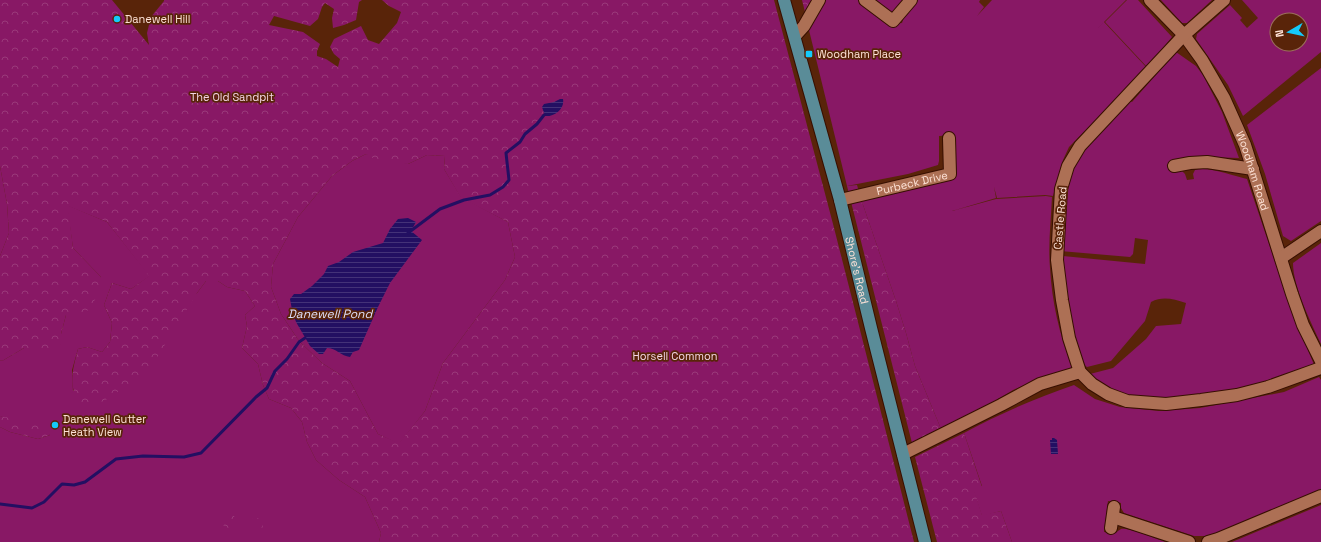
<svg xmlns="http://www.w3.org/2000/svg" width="1321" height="542" font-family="'Space Grotesk',sans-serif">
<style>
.green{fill:#881865;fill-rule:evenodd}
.forest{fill:url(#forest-crowns);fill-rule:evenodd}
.water{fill:url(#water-rules)}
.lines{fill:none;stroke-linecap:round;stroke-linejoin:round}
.stream{stroke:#230f62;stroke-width:3}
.minor-casing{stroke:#370f00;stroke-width:14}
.major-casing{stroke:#370f00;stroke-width:14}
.minor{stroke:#ad7055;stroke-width:12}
.major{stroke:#5a8c98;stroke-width:12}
.poi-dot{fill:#14cafb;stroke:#592409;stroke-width:1.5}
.labels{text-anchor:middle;stroke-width:3.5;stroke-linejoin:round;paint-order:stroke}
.poi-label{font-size:11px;fill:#fee2d7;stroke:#592409;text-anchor:start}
.park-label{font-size:11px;fill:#f3d5e5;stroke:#592409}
.street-label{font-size:11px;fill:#fee2d7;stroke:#592409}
.water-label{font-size:12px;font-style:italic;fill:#dedffc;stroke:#592409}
</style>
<defs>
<pattern id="forest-crowns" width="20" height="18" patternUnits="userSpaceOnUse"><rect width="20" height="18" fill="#881865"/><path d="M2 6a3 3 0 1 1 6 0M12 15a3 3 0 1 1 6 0" fill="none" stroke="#9a397a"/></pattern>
<pattern id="water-rules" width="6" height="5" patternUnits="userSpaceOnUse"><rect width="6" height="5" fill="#230f62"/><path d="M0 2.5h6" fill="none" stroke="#443278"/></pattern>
</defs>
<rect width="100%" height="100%" fill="#592409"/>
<path class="green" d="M823 0H861L889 24 902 23 905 14 916 0H980L979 2 984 7 977 16 992 0H1126L1098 28 1104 22 1147 68 1069 147 1063 160 1053 196 1045 195 997 198 994 187 996 198 952 211 996 199 1046 196 1052 197C1051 220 1048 244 1050 268 1052 302 1059 334 1072 366L1070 370 1047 375 1013 390 977 412 941 429 915 366 906 333 896 301 861 199 955 176V135L939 136V161L938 165 908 174 847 186 808 26Z
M869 0H905L893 14Z
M1127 0H1138L1172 37 1147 67 1105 22Z
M1161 0H1212L1187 23H1182Z
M1242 0H1321V52L1243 116 1228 85 1196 39 1197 34 1230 5 1242 18 1240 20 1247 28 1258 18ZM1277 20H1301V44H1277Z
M1176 52 1196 66 1203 75 1222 112 1239 158 1206 157 1181 170 1185 174 1187 180 1194 179 1193 174 1195 170C1208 166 1233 176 1247 179L1292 312 1315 367 1267 383 1210 396 1182 399H1127L1095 382 1090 374 1113 368 1146 339 1156 326 1181 324 1186 303C1173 299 1163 296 1151 302L1145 321 1111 361 1087 367 1083 364 1074 338 1065 287 1063 256 1145 264 1148 240 1135 238 1133 254 1130 257 1060 251 1066 183 1077 160 1094 138 1128 100 1132 102Z
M1321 68V221L1291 241 1283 236 1265 174 1247 125Z
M366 154 408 164 427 155 445 156 444 169 461 197 508 222 515 257 505 280 443 363 425 411 399 444 378 434 350 381 322 363 299 341 281 314 271 287 273 264 298 217 332 176 352 161Z
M0 166 7 204 9 233 0 256Z
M67 205 107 222 150 276 131 289 112 283 104 305 112 323 110 342 102 352 87 347 78 349 72 370 73 391 197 293 206 281H218L227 287 245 291 255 306 245 315 247 326 242 348 258 364 263 385 269 399 291 408 302 422 307 442 316 460 339 480 365 497 381 533 379 542H0V427L10 432 38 439 50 435 0 416V360L2 361 24 348 61 344V334L66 315 101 277 73 248Z
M1321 243V344C1311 322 1293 287 1293 263Z
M1319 377 1321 380V490L1217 533 1205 536H1194L1124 513 1121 508V503L1108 501 1104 532 1115 533C1117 532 1119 530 1121 529 1128 527 1157 539 1165 542H1012L1001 511 982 516 973 489 982 486 964 433C999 414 1036 398 1074 385L1095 399 1120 407 1159 411 1200 408 1284 392Z
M1321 505V542H1232Z"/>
<path class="forest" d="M0 0H112L149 45 147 33 151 17 164 1V0H362L359 2 356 20 344 25 333 28 332 18 334 9 325 3 322 7 318 19 310 26 274 16 269 25 303 32 320 44 317 51V56L326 59 338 67 340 59 334 54 330 47 334 39 361 26 368 40 379 44 397 23 401 12 389 6 382 0H774L833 224 914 542H379L381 533 365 497 339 480 316 460 307 442 302 422 291 408 269 399 263 385 258 364 242 348 247 326 245 315 255 306 245 291 227 287 218 281H206L197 293 153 364 122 389 104 401 87 407 78 404C69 382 72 372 78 349L87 347 102 352 110 342 112 323 104 305 112 283 131 289 149 276 107 222 68 206 73 248 101 277 97 297 85 314 66 315 61 334V344L57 350 24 348 2 361 0 360V256L9 233 7 204 0 166ZM366 154 381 163 408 164 427 155 445 156 444 169 461 198 508 222 515 257 505 280 443 363 425 411 399 443 378 434 350 381 322 363 299 341 281 314 271 287 273 264 298 217 332 176 352 161Z
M802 0H812L805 12Z
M857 185 861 199 896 301 906 333 915 366 941 429 912 443 847 186Z
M0 416 31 422 40 425 50 435 38 439 10 432 0 427Z
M964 433 982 487 974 490 982 515 1001 511 1012 542H937L915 457Z
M222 521a7 7 0 1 1 14 0a7 7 0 1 1-14 0Z
M249 525a7 7 0 1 1 14 0a7 7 0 1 1-14 0Z"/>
<path class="water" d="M560 99H563C565 109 554 117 545 116L542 107 544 104 554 102Z
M408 218 416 222 411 231 422 240 390 283 378 307 359 350 353 352 350 357C341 356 336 348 327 348L323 354H319L310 346 296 322 292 310 290 299 294 294H301L312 286 324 274 328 266 339 262 353 252 383 243 390 229 398 219Z
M1052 438H1054L1057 440 1058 454H1051L1050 440H1052Z"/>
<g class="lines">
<path class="stream" d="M408 233 440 209 464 200 490 195 503 187 509 180 506 153 520 142 525 134 537 124 544 115
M0 504 32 508 44 502 62 484 74 485 85 482 116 459 143 456 184 457 201 453 256 397 267 388 275 371 287 359 299 342 305 338"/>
<defs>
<g id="minor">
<path d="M865 0 893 21 911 0"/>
<path id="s1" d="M1150 0 1184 35 1202 60 1224 98 1245 145 1292 294 1303 325 1321 361"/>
<path d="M1224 0 1184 35 1080 146 1068 166 1061 189 1057 260 1062 300 1069 338 1080 372 1092 384 1108 394 1127 401 1166 404 1201 400 1237 395 1268 387 1321 368"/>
<path d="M795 36 804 26 819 0"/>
<path d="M1174 166 1190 163 1207 162 1253 169"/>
<path id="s2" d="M840 200 950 174 949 138"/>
<path d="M1281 258 1321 231"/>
<path d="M903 454 1001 405 1040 384 1080 372"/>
<path d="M1113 517 1189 542"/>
<path d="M1111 528 1114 507"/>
<path d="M1208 542 1218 539 1321 496"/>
</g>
<g id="major">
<path id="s3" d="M784 0 840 200 871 328 925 542"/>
</g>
</defs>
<use href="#minor" class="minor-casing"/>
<use href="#major" class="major-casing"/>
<use href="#minor" class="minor"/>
<use href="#major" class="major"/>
</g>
<g class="poi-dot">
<circle cx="117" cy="19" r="4"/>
<rect x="805" y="50" width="8" height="8" rx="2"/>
<circle cx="55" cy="425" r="4"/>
</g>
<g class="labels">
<g class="poi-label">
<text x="125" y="23">Danewell Hill</text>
<text x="817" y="58">Woodham Place</text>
<text x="63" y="423">Danewell Gutter<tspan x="63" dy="13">Heath View</tspan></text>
</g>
<g class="park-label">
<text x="232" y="101">The Old Sandpit</text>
<text x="675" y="360">Horsell Common</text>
</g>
<g class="street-label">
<text dy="4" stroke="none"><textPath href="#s1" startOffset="202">Woodham Road</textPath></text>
<text dy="4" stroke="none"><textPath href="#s2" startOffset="74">Purbeck Drive</textPath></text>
<text transform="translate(1060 218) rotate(-85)" y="4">Castle Road</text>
<text dy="4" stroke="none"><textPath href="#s3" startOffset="280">Shore's Road</textPath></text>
</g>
<g class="water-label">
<text x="330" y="318">Danewell Pond</text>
</g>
</g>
<g transform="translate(1289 32) rotate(261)"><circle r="19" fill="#592409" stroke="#9b705b"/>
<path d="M0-3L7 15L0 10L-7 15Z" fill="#14cafb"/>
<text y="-6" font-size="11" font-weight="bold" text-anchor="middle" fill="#fee2d7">N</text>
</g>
</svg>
